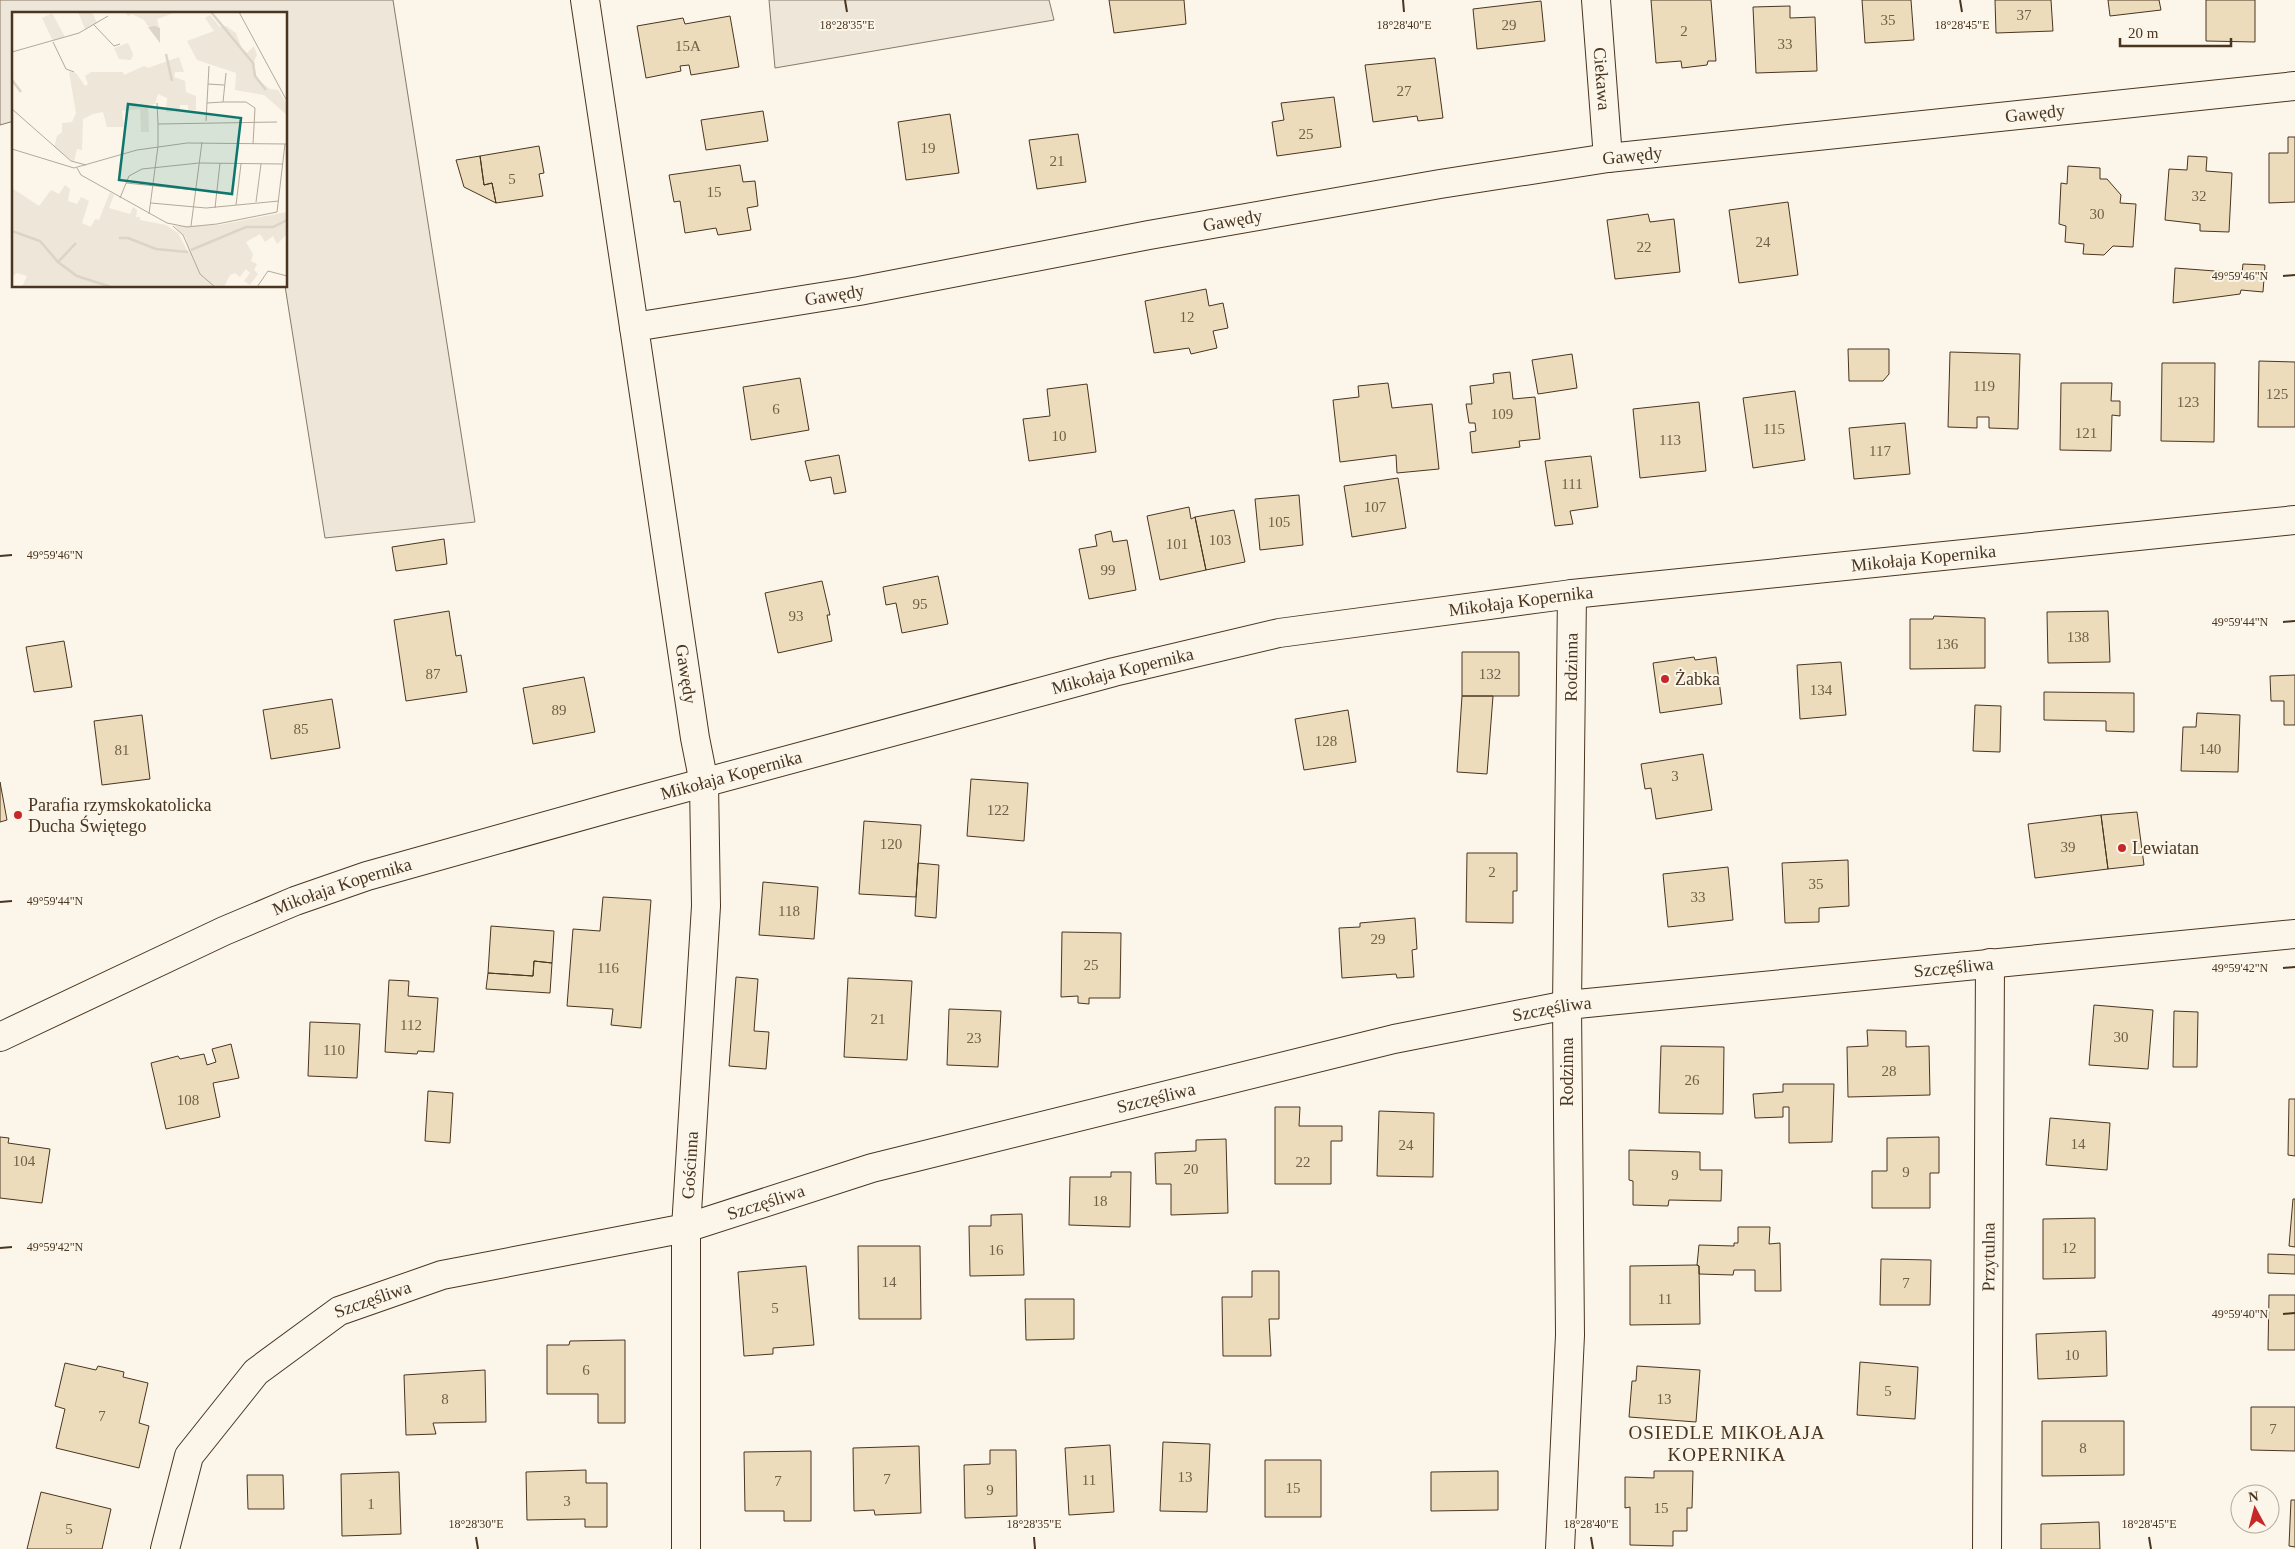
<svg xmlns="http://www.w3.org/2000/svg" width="2295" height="1549" font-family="Georgia,serif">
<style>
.green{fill:#ede6d9;stroke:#887966}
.building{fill:#ecdcbc;stroke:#4a3520}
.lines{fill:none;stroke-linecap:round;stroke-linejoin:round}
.minor-casing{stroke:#4a3520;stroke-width:30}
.tertiary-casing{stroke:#4a3520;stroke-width:30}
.minor{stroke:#fbf6e9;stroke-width:28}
.tertiary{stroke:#fbf6e9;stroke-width:28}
.ticks{fill:none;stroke:#4a3520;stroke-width:2}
.poi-dot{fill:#c62828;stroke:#fbf6e9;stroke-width:2}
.labels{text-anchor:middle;stroke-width:4;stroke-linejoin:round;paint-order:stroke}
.number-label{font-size:15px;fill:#725f47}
.street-label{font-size:18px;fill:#4a3520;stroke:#fbf6e9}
.poi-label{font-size:18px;fill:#4a3520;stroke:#fbf6e9;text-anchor:start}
.neighbourhood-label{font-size:19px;letter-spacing:1px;fill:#4a3520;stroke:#fbf6e9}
.inset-river{fill:none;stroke:#dcd4c6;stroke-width:2.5}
.inset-road{fill:none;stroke:#b4a999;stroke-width:1}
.view{fill:#0f766e;fill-opacity:0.15;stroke:#0f766e;stroke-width:2.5}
.inset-edge{fill:none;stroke:#4a3520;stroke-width:2.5}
.ticks-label{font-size:12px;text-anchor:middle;fill:#4a3520;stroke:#fbf6e9;stroke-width:4;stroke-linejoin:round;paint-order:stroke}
</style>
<rect width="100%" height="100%" fill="#fbf6e9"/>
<path class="green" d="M0 0H393L475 522 325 538 285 286 286 14H14V121L0 125Z
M769 0H1049L1054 20 775 68Z"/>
<path class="building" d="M1109 0H1184L1186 24 1114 33Z
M1651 0H1711L1716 61H1708L1707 65 1682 68 1681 61 1656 63Z
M1862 0H1911L1914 40 1865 43Z
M1995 0H2051L2053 31 1996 33Z
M2108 0H2159L2161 10 2110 16Z
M2206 0H2255V42L2206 41Z
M1541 1 1545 41 1477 49 1473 9Z
M1790 6V18L1815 17 1817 71 1756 73 1753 7Z
M730 16 739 67 691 75 689 65 680 66 681 71 646 78 637 26 683 18 685 24Z
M1435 58 1443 118 1418 121 1417 116 1373 122 1365 65Z
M1334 97 1341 147 1277 156 1272 122 1284 120 1281 103Z
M763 111 768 141 706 150 701 120Z
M950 114 959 173 906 180 898 122Z
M1078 134 1086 182 1037 189 1029 140Z
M2288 137H2295V202L2269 203V153H2288Z
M539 146 544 173 539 174 543 196 496 203 492 183 484 185 480 156Z
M480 156 484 185 492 183 496 203 464 187 456 160Z
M2188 156 2207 157 2206 171 2232 173 2229 232 2200 231V224L2165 220 2169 169 2187 170Z
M740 165 743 182 755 181 758 206 747 208 751 230 718 235 716 228 685 233 680 201 674 202 669 175Z
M2068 166 2100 168V179H2107L2121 195 2120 203 2136 204 2133 247 2113 246 2104 255 2083 254 2084 244 2065 242 2066 226 2059 224 2061 183 2067 184Z
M1788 202 1798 275 1739 283 1729 210Z
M1648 214 1650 222 1674 219 1680 272 1615 279 1607 220Z
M2243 264 2265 265 2263 292 2241 290 2240 294 2173 303 2175 268 2242 273Z
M1206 289 1209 306 1223 303 1228 328 1213 331 1217 348 1191 354 1189 348 1154 353 1145 301Z
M1848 349H1889V374L1883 381H1849Z
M1950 352 2020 354 2018 429 1989 428V417H1977V428L1948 427Z
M1572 354 1577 388 1538 394 1532 360Z
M2259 361 2295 362V427H2258Z
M2162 363H2215L2214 442 2161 441Z
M1510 372 1513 399 1535 397 1540 439 1519 441 1520 447 1472 453 1470 432 1476 431 1475 423H1469L1466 404H1472L1470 386 1494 383 1493 374Z
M800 378 809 430 751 440 743 387Z
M1388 383 1392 408 1432 404 1439 469 1397 473 1396 455 1340 462 1333 400 1359 397 1358 386Z
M2061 383H2112L2111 401H2120V416L2112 415 2111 451 2060 450Z
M1087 384 1096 452 1029 461 1023 419 1050 416 1047 389Z
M1795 391 1805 460 1753 468 1743 398Z
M1699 402 1706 471 1640 478 1633 409Z
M1905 423 1910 474 1854 479 1849 428Z
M839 455 846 492 834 494 831 477 810 481 805 461Z
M1591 456 1598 507 1570 511 1573 524 1555 526 1545 461Z
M1398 478 1406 528 1352 537 1344 486Z
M1299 495 1303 545 1260 550 1255 499Z
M1189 507 1191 519 1195 517 1206 570 1160 580 1147 516Z
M1234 510 1245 562 1206 570 1195 517Z
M1111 531 1113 542 1127 540 1136 590 1089 599 1079 549 1097 546 1095 535Z
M444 539 447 564 396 571 392 547Z
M938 576 948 624 902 633 896 603 886 605 883 587Z
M822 581 830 615H827L832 641 778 653 765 593Z
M449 611 456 656 461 655 467 692 406 701 394 620Z
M2108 611 2110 662 2048 663 2047 612Z
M1934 616 1985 618V668L1910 669V619H1933Z
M64 641 72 687 34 692 26 647Z
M1462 652H1519V696H1462Z
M1694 657 1695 660 1716 657 1722 704 1660 713 1653 663Z
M1841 662 1846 715 1800 719 1797 665Z
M2295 675V725H2284V701H2271L2270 676Z
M584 677 595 732 533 744 523 688Z
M2044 692 2134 693V732L2106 731V721L2044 720Z
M1462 696H1493L1487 774 1457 772Z
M332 699 340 748 271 759 263 710Z
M1975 705 2001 706 2000 752 1973 751Z
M1348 710 1356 762 1304 770 1295 719Z
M2197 713 2240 715 2238 772 2181 771 2183 727H2196Z
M142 715 150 779 102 785 94 721Z
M1703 754 1712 810 1656 819 1651 788 1645 789 1641 764Z
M971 779 1028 783 1024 841 967 836Z
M0 782 7 820 0 822Z
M2137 812 2144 865 2108 869 2101 815Z
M2101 815 2108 869 2035 878 2028 824Z
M864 821 921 825 916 897 859 894Z
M1467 853H1517V891H1513V923L1466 922Z
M1848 860 1849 906 1819 908V922L1785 923 1782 863Z
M918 863 939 865 936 918 915 916Z
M1728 867 1733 920 1668 927 1663 874Z
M763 882 818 887 814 939 759 935Z
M603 897 651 900 641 1028 611 1025 613 1009 567 1006 573 929 600 931Z
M1415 918 1417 949 1412 950 1414 977 1397 978 1396 974 1342 978 1339 928 1360 927V923Z
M491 926 554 931 552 963 534 961 533 976 488 973Z
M1062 932 1121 933 1120 998H1089V1004L1078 1003V996L1061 997Z
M534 961 552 963 550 993 486 989 488 973 533 976Z
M736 977 758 979 754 1031 769 1032 766 1069 729 1066Z
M848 978 912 981 907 1060 844 1057Z
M389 980 409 981 408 996 438 998 434 1052 418 1051 417 1054 385 1052Z
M2094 1005 2153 1010 2148 1069 2089 1065Z
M949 1009 1001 1011 998 1067 947 1065Z
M2174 1011 2198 1012 2197 1067H2173Z
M310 1022 360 1024 357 1078 308 1076Z
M1867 1030 1906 1031V1047L1929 1046 1930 1095 1848 1097 1847 1047 1868 1046Z
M231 1044 239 1078 213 1083 220 1117 166 1129 151 1063 178 1056 180 1059 204 1054 207 1065 216 1062 212 1049Z
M1661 1046 1724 1047 1723 1114 1659 1113Z
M1783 1084H1834L1832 1142 1789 1143V1107H1783V1117L1755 1118 1753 1094 1783 1092Z
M428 1091 453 1093 450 1143 425 1141Z
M2289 1099H2295V1156L2288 1155Z
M1275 1107H1300L1299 1126H1342V1141H1331V1184H1275Z
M1379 1111 1434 1113 1433 1177 1377 1176Z
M2050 1118 2110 1123 2107 1170 2046 1165Z
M0 1137 9 1138 8 1143 50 1149 42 1203 0 1198Z
M1939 1137V1173H1930V1208H1872V1171H1887V1138Z
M1226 1139 1228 1213 1171 1215V1184H1156L1155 1153 1196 1151V1140Z
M1629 1150 1700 1152V1170H1722L1721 1201 1669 1200 1668 1206 1633 1205V1181L1629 1180Z
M1111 1172H1131L1130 1227 1069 1225 1070 1177H1111Z
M2293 1199H2295V1247L2289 1246Z
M1022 1214 1024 1275 970 1276 969 1226H991V1215Z
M2095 1218V1278L2043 1279V1219Z
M1738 1227H1770L1769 1244 1780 1243 1781 1291H1755V1270H1734L1733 1275 1699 1274V1266L1697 1265 1699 1245 1734 1246V1243H1738Z
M858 1246H920L921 1319H859Z
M2268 1254 2295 1255V1274L2268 1273Z
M1881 1259 1931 1260 1930 1305H1880Z
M1697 1265 1699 1266 1700 1324 1630 1325V1266Z
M806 1266 814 1345 773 1348V1354L744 1356 738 1272Z
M1252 1271H1279V1319H1269L1271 1356H1223L1222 1297H1252Z
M2269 1295H2295V1350H2268Z
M1025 1299H1074V1339L1026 1340Z
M2106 1331 2107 1376 2038 1379 2036 1334Z
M625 1340V1423H598V1394H547V1345H569L570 1341Z
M1860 1362 1918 1367 1915 1419 1857 1415Z
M65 1363 96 1370 98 1366 124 1372 123 1377 148 1383 139 1423 149 1426 139 1468 56 1448 65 1409 55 1406Z
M1637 1366 1700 1370 1696 1422 1629 1417 1632 1381H1636Z
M485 1370 486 1422 433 1423 436 1434 406 1435 404 1375Z
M2251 1407H2295V1451L2251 1450Z
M2042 1421H2124V1475L2042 1476Z
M1163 1442 1210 1444 1207 1512 1160 1511Z
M1110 1445 1114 1512 1069 1515 1065 1448Z
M919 1446 921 1513 875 1515 874 1510 854 1511 853 1448Z
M990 1450H1016L1017 1516 965 1518 964 1465 990 1464Z
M811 1451V1521H784V1511H745L744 1452Z
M1265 1460H1321V1517H1265Z
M586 1470V1483H607V1527H585V1519L527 1520 526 1472Z
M1498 1471V1510L1431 1511V1472Z
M1654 1471H1693L1692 1508H1687V1531H1673V1546L1630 1545V1507L1625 1508V1477L1654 1478Z
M399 1472 401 1534 342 1536 341 1474Z
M247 1475H283L284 1509H248Z
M41 1492 111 1509 102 1549H27Z
M2291 1500H2295V1547L2289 1546Z
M2099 1522 2100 1549H2041V1524Z"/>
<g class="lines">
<defs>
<g id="minor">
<path d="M585 0 634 327"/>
<path id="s1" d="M1596 0 1608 158"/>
<path id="s2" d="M165 1549 189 1456 256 1372 339 1311 442 1275 686 1228 872 1168 1394 1039 1567 1005 2295 934"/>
<path id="s3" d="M686 1549V1228L706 906 704 783 695 738 634 327 859 291 1149 235 1440 184 1608 158 2295 86"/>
<path id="s4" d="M1560 1549 1570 1335 1567 1005 1572 594"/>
<path id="s5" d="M1987 1549 1990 963"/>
</g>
<g id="tertiary">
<path id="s6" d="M0 1037 224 931 295 901 367 876 621 805 1114 672 1279 633 1572 594 2295 520"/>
</g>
</defs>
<use href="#minor" class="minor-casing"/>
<use href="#tertiary" class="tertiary-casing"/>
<use href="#minor" class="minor"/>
<use href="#tertiary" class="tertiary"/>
</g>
<path class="ticks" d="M845 0 847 12M1403 0 1404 12M1960 0 1962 12M2283 276 2295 275M0 556 12 555M2283 622 2295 621M0 902 12 901M2283 968 2295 967M0 1248 12 1247M2283 1314 2295 1313M476 1537 478 1549M1034 1537 1035 1549M1591 1537 1593 1549M2149 1537 2151 1549"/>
<g class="poi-dot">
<circle cx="1665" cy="679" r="5"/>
<circle cx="18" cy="815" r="5"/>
<circle cx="2122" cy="848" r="5"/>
</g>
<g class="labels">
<g class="number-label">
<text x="2024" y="20">37</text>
<text x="1888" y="25">35</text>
<text x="1509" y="30">29</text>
<text x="1684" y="36">2</text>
<text x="1785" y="49">33</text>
<text x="688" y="51">15A</text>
<text x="1404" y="96">27</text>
<text x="1306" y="139">25</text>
<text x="928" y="153">19</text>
<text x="1057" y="166">21</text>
<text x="512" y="184">5</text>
<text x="714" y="197">15</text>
<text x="2199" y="201">32</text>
<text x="2097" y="219">30</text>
<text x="1763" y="247">24</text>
<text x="1644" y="252">22</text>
<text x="1187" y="322">12</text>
<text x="1984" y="391">119</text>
<text x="2277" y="399">125</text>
<text x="2188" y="407">123</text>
<text x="776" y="414">6</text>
<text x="1502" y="419">109</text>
<text x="1774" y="434">115</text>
<text x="2086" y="438">121</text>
<text x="1059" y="441">10</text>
<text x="1670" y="445">113</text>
<text x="1880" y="456">117</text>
<text x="1572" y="489">111</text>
<text x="1375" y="512">107</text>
<text x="1279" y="527">105</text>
<text x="1220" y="545">103</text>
<text x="1177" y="549">101</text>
<text x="1108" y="575">99</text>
<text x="920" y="609">95</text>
<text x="796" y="621">93</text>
<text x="2078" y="642">138</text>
<text x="1947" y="649">136</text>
<text x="433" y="679">87</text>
<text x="1490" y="679">132</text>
<text x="1821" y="695">134</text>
<text x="559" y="715">89</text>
<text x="301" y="734">85</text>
<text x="1326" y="746">128</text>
<text x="2210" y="754">140</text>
<text x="122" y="755">81</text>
<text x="1675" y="781">3</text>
<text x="998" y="815">122</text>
<text x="891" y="849">120</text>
<text x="2068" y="852">39</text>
<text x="1492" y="877">2</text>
<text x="1816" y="889">35</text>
<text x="1698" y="902">33</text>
<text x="789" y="916">118</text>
<text x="1378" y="944">29</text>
<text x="1091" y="970">25</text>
<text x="608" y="973">116</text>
<text x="878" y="1024">21</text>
<text x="411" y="1030">112</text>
<text x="2121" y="1042">30</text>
<text x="974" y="1043">23</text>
<text x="334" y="1055">110</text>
<text x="1889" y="1076">28</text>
<text x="1692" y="1085">26</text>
<text x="188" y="1105">108</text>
<text x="2078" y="1149">14</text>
<text x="1406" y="1150">24</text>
<text x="24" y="1166">104</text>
<text x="1303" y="1167">22</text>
<text x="1191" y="1174">20</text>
<text x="1906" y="1177">9</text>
<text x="1675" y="1180">9</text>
<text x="1100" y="1206">18</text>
<text x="2069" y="1253">12</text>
<text x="996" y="1255">16</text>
<text x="889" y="1287">14</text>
<text x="1906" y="1288">7</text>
<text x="1665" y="1304">11</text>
<text x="775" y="1313">5</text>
<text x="2072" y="1360">10</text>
<text x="586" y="1375">6</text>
<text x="1888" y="1396">5</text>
<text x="445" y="1404">8</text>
<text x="1664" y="1404">13</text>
<text x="102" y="1421">7</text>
<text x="2273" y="1434">7</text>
<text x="2083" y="1453">8</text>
<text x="1185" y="1482">13</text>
<text x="887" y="1484">7</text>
<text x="1089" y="1485">11</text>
<text x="778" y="1486">7</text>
<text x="1293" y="1493">15</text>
<text x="990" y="1495">9</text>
<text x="567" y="1506">3</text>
<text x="371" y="1509">1</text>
<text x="1661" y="1513">15</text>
<text x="69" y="1534">5</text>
</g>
<g class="street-label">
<text dy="6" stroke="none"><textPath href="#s1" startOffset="79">Ciekawa</textPath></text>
<text dy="6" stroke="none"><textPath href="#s3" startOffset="2646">Gawędy</textPath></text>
<text dy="6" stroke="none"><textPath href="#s3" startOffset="2241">Gawędy</textPath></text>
<text dy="6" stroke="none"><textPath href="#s3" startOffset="1836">Gawędy</textPath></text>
<text dy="6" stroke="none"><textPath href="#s3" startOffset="1431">Gawędy</textPath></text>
<text dy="6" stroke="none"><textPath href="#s6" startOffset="1994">Mikołaja Kopernika</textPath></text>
<text dy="6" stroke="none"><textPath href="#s6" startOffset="1589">Mikołaja Kopernika</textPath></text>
<text dy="6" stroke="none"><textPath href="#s4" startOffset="882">Rodzinna</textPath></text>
<text dy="6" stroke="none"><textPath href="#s6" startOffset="1184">Mikołaja Kopernika</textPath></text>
<text transform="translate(686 674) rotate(81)" y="6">Gawędy</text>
<text dy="6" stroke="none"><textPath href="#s6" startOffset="779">Mikołaja Kopernika</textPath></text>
<text dy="6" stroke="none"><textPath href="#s6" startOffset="374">Mikołaja Kopernika</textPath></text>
<text dy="6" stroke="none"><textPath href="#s2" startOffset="1962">Szczęśliwa</textPath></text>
<text dy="6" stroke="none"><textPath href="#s2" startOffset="1558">Szczęśliwa</textPath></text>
<text transform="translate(1567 1072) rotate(-90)" y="6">Rodzinna</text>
<text dy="6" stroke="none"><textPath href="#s2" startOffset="1152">Szczęśliwa</textPath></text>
<text dy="6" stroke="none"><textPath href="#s3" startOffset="384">Gościnna</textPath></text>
<text dy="6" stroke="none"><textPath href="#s2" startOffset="748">Szczęśliwa</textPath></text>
<text dy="6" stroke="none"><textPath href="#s5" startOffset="292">Przytulna</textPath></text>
<text dy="6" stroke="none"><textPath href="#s2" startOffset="342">Szczęśliwa</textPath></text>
</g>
<g class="poi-label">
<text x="1675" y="685">Żabka</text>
<text x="28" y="811">Parafia rzymskokatolicka<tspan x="28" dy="21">Ducha Świętego</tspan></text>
<text x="2132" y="854">Lewiatan</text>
</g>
<g class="neighbourhood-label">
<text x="1727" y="1439">OSIEDLE MIKOŁAJA<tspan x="1727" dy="22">KOPERNIKA</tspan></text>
</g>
</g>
<g transform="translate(12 12)">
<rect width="275" height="275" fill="#fbf6e9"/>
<path d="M66 0H80L85 11 73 17ZM113 0H165L145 7 147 16 136 14 132 8 120 2 116 4ZM40 1 53 25 41 29 30 6ZM198 3 208 15 214 14 224 21 230 37 235 41 242 34 245 43 242 49 244 67 258 77 266 78 275 92V103L252 83 223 78 224 61 185 48 175 29 202 19 193 6ZM116 31 121 42 119 48 107 47 102 36ZM167 45 172 60H163L162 65 173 69 174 80 184 84V98H176V93H168V99L154 100 155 86 146 82 143 92 136 93 137 120H129L128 97 110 99 112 115H95L91 100 81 102 71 107 70 138 65 137 62 150 42 135 45 124 50 120V111L60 110 64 101 57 60 64 61 73 74 76 72 73 64 79 60H111L112 63 132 54 136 56ZM53 173 58 177 56 189 65 192 69 185 77 189 70 211 79 215 83 207 87 208 98 180 102 183 97 196 118 202 121 195 125 198 124 205H128V208L154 213 166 221 177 242 174 226 163 214 207 213 275 200V222L265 232 261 224 253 230 248 222 234 230 241 242 239 249 245 252 242 258 246 262 238 273 232 269 238 261 234 257 228 265 223 261 218 263 212 275H10L15 264 5 261 0 265V176L27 194 39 178 47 182Z" fill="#ede6d9"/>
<path d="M143 14 148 16V31L136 15Z" fill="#dcd4c6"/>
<path class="inset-river" d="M199 0 241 51 243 64 254 78M154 42 160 69M0 68 9 80M0 219 28 229 46 250 65 264 99 275M107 226H116L144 237 176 240M179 238 234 215H261L275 208M46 250 64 231"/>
<path class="inset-road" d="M227 0 275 89M82 13 102 34 108 32M41 30 54 57 62 60M0 40 67 21 96 4M214 61 211 90H234L243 96 241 132M196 72 212 73M145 91 146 112M195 91 211 90M0 97 59 149 74 153M194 109 197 54M0 137 62 156 125 138 175 131 275 132M65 156 69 163 155 211 175 215 205 212 265 200 273 132M114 171 184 178M108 186 117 164 130 157 187 151 271 152M244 190 249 152M139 191 194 196 267 189M224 193 229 152M203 196 208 151M137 202 146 134V112L265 110M161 214 171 223 188 262 203 275M179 214 190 130M245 275 256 259 275 264"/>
<path class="view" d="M116 92 229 106 220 182 107 168Z"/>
<rect width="275" height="275" class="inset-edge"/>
</g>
<g class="ticks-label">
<text x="847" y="29">18°28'35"E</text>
<text x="1404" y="29">18°28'40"E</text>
<text x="1962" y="29">18°28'45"E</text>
<text x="2240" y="280">49°59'46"N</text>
<text x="55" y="559">49°59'46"N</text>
<text x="2240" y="626">49°59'44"N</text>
<text x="55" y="905">49°59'44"N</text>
<text x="2240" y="972">49°59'42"N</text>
<text x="55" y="1251">49°59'42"N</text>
<text x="2240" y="1318">49°59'40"N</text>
<text x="476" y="1528">18°28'30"E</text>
<text x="1034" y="1528">18°28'35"E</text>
<text x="1591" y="1528">18°28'40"E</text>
<text x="2149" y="1528">18°28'45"E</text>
</g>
<g transform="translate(2255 1509) rotate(353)"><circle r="24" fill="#fbf6e9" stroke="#b4a999"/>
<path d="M0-4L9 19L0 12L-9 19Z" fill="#c62828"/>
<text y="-8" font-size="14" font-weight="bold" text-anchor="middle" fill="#4a3520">N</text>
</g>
<path d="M2120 38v8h111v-8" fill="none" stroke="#4a3520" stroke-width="2.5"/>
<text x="2128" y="38" font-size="15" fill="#4a3520" stroke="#fbf6e9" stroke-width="4" paint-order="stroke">20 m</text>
</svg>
